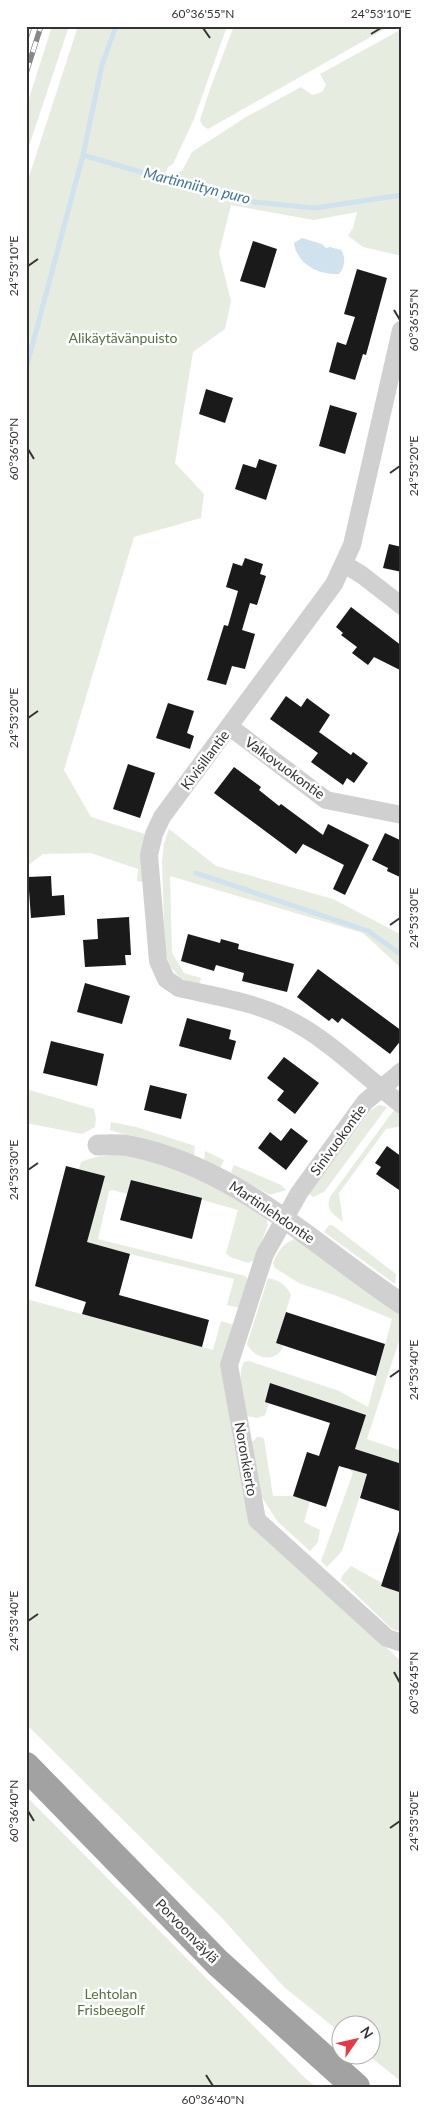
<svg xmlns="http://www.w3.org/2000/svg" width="428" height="2113" font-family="Lato,sans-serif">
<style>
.green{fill:#e6ecdf}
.water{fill:#cfe2ee}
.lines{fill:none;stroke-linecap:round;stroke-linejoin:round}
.stream{stroke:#cfe2ee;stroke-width:5}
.building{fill:#1a1a1a}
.minor{stroke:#d0d0d0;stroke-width:18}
.tertiary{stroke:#d0d0d0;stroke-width:21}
.trunk{stroke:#a2a2a2;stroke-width:28}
.rail-casing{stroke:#888;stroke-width:5.5}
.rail{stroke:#fff;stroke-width:4;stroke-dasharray:11;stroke-linecap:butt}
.ticks{fill:none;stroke:#333;stroke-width:2}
.labels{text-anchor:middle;stroke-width:5;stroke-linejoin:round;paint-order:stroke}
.park-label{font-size:14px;fill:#56703f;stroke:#fff}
.street-label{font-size:14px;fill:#333;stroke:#fff}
.water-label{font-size:15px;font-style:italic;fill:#3f7597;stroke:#fff}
.neatline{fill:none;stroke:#333;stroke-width:2}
.ticks-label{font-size:12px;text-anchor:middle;fill:#333}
</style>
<rect width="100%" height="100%" fill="#fff"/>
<path class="green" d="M52 26H69L26 155V108Z
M78 26H227L194 119 173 164 168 167 165 176 182 171 192 152 246 117 301 87 312 95 322 92 326 85 320 74 402 29V256L363 247 348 236 353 228 357 212 314 220 231 205 219 253 231 301 225 329 193 352 175 463 204 494 201 518 134 537 64 770 91 817 148 835 146 882 137 881 138 869 91 853 43 854 26 867V186Z
M234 26H390L208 129 203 126 200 120 210 89Z
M169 829 216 866 333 899 402 935V969L363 933 170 876 172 953 184 973 201 978 199 985 180 978 170 966 165 952 162 861 164 844Z
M26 1089 94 1109 96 1118 95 1127 82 1134 26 1123Z
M379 1105 387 1107 324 1192 313 1197 309 1194 371 1110Z
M394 1110 402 1116V1126L386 1129 339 1193 343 1222C334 1215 325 1210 330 1197Z
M111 1122 136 1127 195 1146 194 1156 110 1130Z
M205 1151 224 1160 220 1168 204 1161Z
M129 1153 196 1176 265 1215 268 1225 254 1260 248 1263 230 1257 226 1253 238 1210 132 1180 127 1194 113 1190 109 1191 98 1239 245 1276 248 1279 240 1308 227 1305 234 1279 130 1254 74 1291 104 1177 79 1169 81 1162C96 1155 112 1155 129 1153Z
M234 1165 281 1185 286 1190 270 1195 234 1175 231 1172Z
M329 1225H332L396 1274 395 1284 324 1232Z
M294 1239 300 1240 402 1315V1332L367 1439 402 1451V1464L373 1455 342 1551 327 1567 321 1561 353 1473 349 1469 366 1415 270 1383 265 1401 269 1403 265 1415 257 1418 247 1416C244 1400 236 1377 244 1362L249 1361 339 1391 368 1407 392 1319 337 1296 299 1283 275 1268 273 1263C277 1252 283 1244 294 1239Z
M268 1278C278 1280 287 1285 291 1295L276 1343 283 1346C277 1364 254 1359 247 1344Z
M26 1299 213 1350 221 1321 234 1325 224 1359 220 1365 248 1518 402 1662V2082L369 2056H370V2026H340V2032L284 1987 222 1918 26 1724Z
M257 1437H261L264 1439 273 1496H293L310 1501 304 1522 320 1530 318 1542 310 1551 278 1522 261 1496 251 1443Z
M351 1566 382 1583 381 1586 402 1593V1632L392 1629 341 1580 342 1576Z
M26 1796 306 2079 316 2087H26Z"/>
<path class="water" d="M302 238 322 244 326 248 330 247 341 250C346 257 345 267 339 274 318 275 297 264 294 243Z"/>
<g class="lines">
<path class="stream" d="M83 155 235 200 315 208 402 195
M26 369 83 155 102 65 116 26
M196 873 368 931 402 955"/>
</g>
<path class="building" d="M253 241 277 249 265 288 240 281Z
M357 269 387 278 366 355 363 354 355 380 329 372 337 342 346 345 355 317 344 314Z
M206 389 233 398 225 423 199 414Z
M330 405 357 413 345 454 319 446Z
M259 459 277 465 266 500 235 489 243 464 256 468Z
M389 544 402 547V572L383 568Z
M245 558 263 564 260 574 266 576 257 605 250 603 242 630 255 634 245 669 232 666 226 685 207 680 224 625 228 626 238 591 226 587 233 563 242 566Z
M351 607 402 646V671L374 657 368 665 352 653 357 647 341 635 343 633 336 627Z
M286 696 301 707 307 698 330 715 319 732 351 755 353 752 368 763 354 783 347 778 343 785 311 762 318 753 270 719Z
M168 703 194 711 187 733 194 736 190 749 156 738Z
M128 764 155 773 140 818 113 809Z
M234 767 261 787 259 790 279 806 281 804 323 835 328 824 369 845 345 895 333 889 344 865 303 844 296 854 214 793Z
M385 833 402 841V878L387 871 388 868 372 860Z
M51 876 52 896 64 895 65 915 31 918 28 877Z
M129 917 131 955H125L126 965 85 967 83 940 98 939 97 919Z
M188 934 220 943 221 939 239 944 238 949 294 964 287 992 242 981 244 973 216 965 214 971 181 961Z
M318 969 402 1031V1039L390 1054 342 1018 338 1023 332 1018 329 1021 297 997Z
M85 983 130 996 122 1024 77 1012Z
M187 1018 231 1030 229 1039 236 1041 231 1060 179 1046Z
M51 1041 104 1054 97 1086 43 1073Z
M284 1057 319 1083 295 1114 277 1100 284 1091 267 1078Z
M150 1085 187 1094 181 1119 144 1110Z
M291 1128 308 1141 286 1170 258 1148 270 1132 281 1141Z
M387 1146 402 1157V1192L376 1174 381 1167 375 1163Z
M66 1166 105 1176 87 1242 130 1254 119 1295 209 1320 202 1347 82 1314 86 1302 35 1286Z
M131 1180 202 1198 192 1239 120 1220Z
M286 1312 385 1344 376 1376 276 1343Z
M270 1383 366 1415 355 1449 402 1464V1512L360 1498 367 1474 339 1466 326 1507 293 1496 307 1452 319 1456 330 1423 265 1402Z
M399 1531H402V1593L381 1586Z"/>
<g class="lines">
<path class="minor" d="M401 330 352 545 334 584 162 817 154 834 149 855 158 961 166 979 179 988C214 996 254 1002 286 1018 329 1039 364 1076 402 1105
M344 564 362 575 402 606
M230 727 326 800 402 815
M402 1071 365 1102 299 1193 265 1254 229 1365 257 1520 387 1638 402 1643"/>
<path class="tertiary" d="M98 1145C108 1145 119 1144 129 1146 237 1167 313 1245 402 1304"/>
<path class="trunk" d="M26 1766 218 1963 356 2087"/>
<defs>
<path id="rail" d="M26 38 30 26
M26 73 41 26"/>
</defs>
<use href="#rail" class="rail-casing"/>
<use href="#rail" class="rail"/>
</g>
<path class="ticks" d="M203 28 210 38M371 34 381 28M28 266 38 259M394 310 400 320M28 449 34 459M390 473 400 466M28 718 38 711M390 925 400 918M28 1170 38 1163M390 1377 400 1370M28 1621 38 1614M394 1672 400 1683M28 1811 34 1821M390 1828 400 1821M206 2075 213 2086"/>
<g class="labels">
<g class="park-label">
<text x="123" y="343">Alikäytävänpuisto</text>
<text x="111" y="1999">Lehtolan<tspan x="111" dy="16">Frisbeegolf</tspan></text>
</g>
<g class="street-label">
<text transform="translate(205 760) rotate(-53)" y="5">Kivisillantie</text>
<text transform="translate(285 768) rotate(36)" y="5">Valkovuokontie</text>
<text transform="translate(338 1140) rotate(-54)" y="5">Sinivuokontie</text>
<text transform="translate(272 1212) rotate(34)" y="5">Martinlehdontie</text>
<text transform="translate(246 1459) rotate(80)" y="5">Noronkierto</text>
<text transform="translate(187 1931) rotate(46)" y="5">Porvoonväylä</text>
</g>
<g class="water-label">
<text transform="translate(197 186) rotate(14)" y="5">Martinniityn puro</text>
</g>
</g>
<rect width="428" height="2113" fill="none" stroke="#ffffff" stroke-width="55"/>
<g transform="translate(356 2040) rotate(56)"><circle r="24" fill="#ffffff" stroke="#adadad"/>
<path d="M0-4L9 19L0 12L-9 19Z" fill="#e63946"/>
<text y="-8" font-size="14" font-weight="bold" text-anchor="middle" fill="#333333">N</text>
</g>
<rect x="28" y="28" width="372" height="2058" class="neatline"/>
<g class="ticks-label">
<text x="203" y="18">60°36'55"N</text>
<text x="381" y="18">24°53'10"E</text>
<text transform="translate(14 266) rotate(-90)" y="4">24°53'10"E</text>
<text transform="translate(414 320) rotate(-90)" y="4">60°36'55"N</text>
<text transform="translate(14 449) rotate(-90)" y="4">60°36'50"N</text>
<text transform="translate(414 466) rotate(-90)" y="4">24°53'20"E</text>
<text transform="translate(14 718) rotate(-90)" y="4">24°53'20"E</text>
<text transform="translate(414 918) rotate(-90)" y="4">24°53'30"E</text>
<text transform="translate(14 1170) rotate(-90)" y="4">24°53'30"E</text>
<text transform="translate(414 1370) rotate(-90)" y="4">24°53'40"E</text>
<text transform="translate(14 1621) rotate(-90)" y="4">24°53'40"E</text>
<text transform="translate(414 1683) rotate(-90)" y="4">60°36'45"N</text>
<text transform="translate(14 1811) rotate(-90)" y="4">60°36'40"N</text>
<text transform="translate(414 1821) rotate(-90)" y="4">24°53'50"E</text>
<text x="213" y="2104">60°36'40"N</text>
</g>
</svg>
